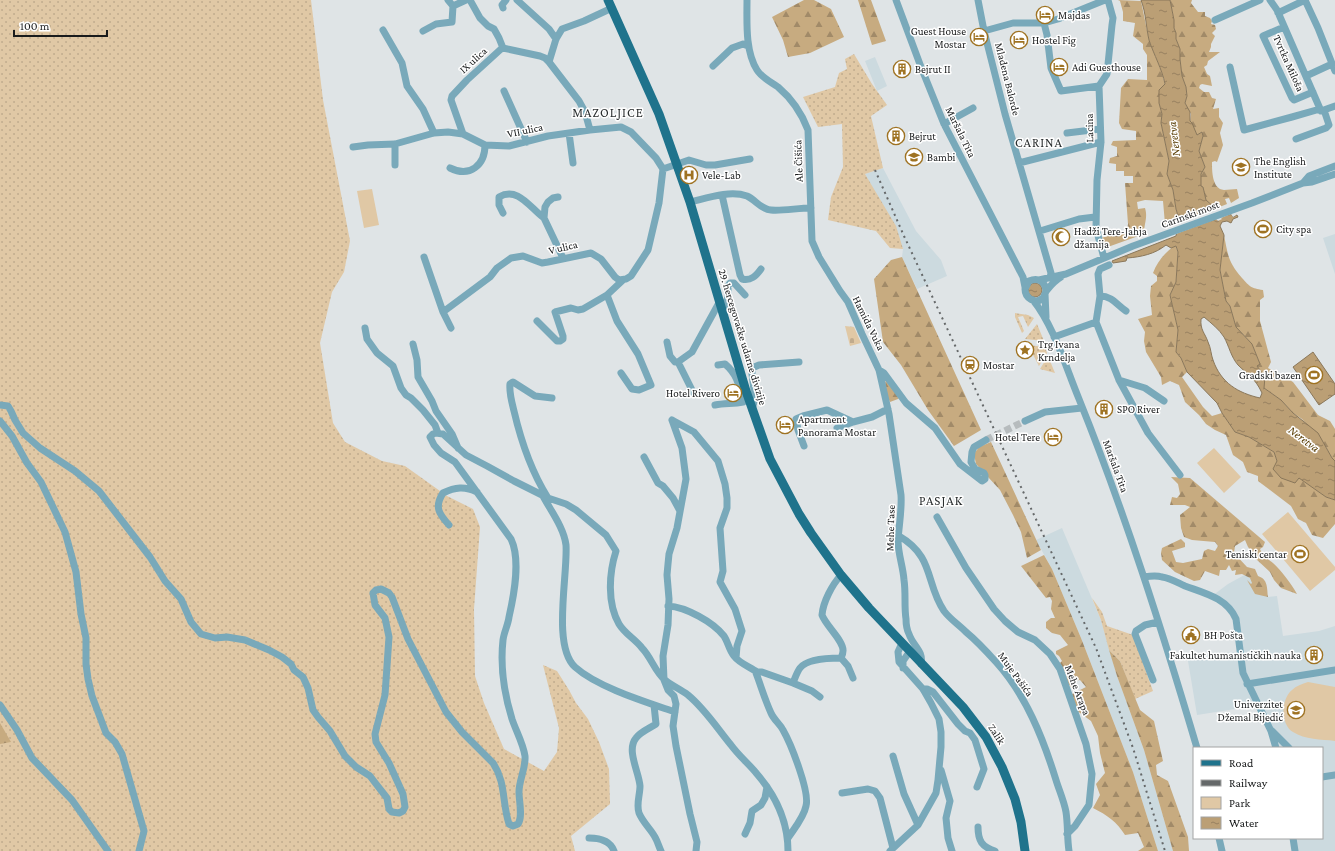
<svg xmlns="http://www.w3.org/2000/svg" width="1335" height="851" font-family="'Crimson Pro',serif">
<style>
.built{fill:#ccdadf}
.grass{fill:url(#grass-dots)}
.forest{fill:url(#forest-firs)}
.cemetery{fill:url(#cemetery-stones)}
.green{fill:#e0c8a5}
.water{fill:url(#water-ripples);stroke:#8a775a;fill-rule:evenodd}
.pier{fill:#dfe4e6}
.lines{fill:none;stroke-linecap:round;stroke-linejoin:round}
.minor-tunnel{stroke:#b7bcbe;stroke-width:7;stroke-dasharray:7 3.5;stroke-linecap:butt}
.minor{stroke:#79a9ba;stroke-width:7}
.major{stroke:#1f738c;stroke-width:9}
.rail{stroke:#656869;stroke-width:2;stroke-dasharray:2 4;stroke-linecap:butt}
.labels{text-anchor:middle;stroke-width:3;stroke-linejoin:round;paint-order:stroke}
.poi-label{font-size:11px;fill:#191b1c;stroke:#fff;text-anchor:start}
.street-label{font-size:11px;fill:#191b1c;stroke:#fff}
.water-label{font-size:12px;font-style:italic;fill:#5a3e06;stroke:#fff}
.quarter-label{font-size:13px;letter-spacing:1px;fill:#2b2f30;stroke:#fff}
</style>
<defs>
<pattern id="grass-dots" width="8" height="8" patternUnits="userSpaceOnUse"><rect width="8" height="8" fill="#e0c8a5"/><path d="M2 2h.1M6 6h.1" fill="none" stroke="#c0ab8d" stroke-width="1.8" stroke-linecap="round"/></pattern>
<pattern id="forest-firs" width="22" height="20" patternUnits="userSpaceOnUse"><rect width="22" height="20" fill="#c7ab80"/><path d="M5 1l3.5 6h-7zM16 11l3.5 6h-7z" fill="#a18a68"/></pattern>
<pattern id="cemetery-stones" width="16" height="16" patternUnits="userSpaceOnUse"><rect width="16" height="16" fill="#e0c8a5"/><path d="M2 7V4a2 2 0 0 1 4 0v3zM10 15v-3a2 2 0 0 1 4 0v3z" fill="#c0ab8d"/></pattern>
<pattern id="water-ripples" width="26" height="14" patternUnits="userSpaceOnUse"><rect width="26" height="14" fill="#bb9f75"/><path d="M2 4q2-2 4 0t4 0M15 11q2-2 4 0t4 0" fill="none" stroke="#97815f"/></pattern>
</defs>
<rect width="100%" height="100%" fill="#dfe4e6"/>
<path class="built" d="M875 57 887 86 877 91 865 61Z
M883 168 916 231 941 260 947 276 917 289 902 257 903 249 865 174Z
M1335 234V274L1323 238Z
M1062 528 1101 620 1117 676 1144 750 1173 851H1158L1133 772 1081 638 1052 569 1036 540Z
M1250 572 1268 597 1277 596 1283 636 1319 631 1335 626V851H1292L1290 838H1322V748H1274L1271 731 1254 706 1197 715 1187 655 1241 652 1236 619 1212 596 1228 584Z"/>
<path class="grass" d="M0 0H311L323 100 350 241 344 272 332 292 320 343 333 423 345 442 382 461 405 466 447 496 473 509 480 527 474 609 475 676 484 703 504 749 544 771 557 752 559 728 543 665 557 671 569 690 576 703 588 719 599 742 609 769 610 804 571 836 575 851H0Z
M854 54 872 84 887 105 871 116 883 168 865 174 896 226 903 249 890 248 876 231 828 220 831 197 843 167 842 124 818 127 803 97 835 87 839 73 847 69 845 59Z
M1015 313 1028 315 1034 318 1028 327 1023 316 1018 317 1024 331 1022 333 1015 317Z
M1037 324 1044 341 1025 339Z
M1028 345 1045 347 1047 353 1039 366Z
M1048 356 1055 373 1040 369Z
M1092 598 1102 612 1107 626 1133 635 1153 691 1135 699 1120 661 1109 650 1101 620Z"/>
<path class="forest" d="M804 0H814L831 9 844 37 810 53 788 57 783 40 772 17Z
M858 0H871L886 41 872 45Z
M1118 0 1141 1 1149 40 1162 73 1165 85 1159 103 1162 114 1161 123 1169 161 1167 174 1173 190 1176 209 1179 219 1165 224 1163 201 1145 200 1137 202 1138 209 1145 208C1148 218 1144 223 1144 234L1105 248 1101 238 1127 231 1128 224 1125 183H1133V176H1124V171H1116V164L1109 163 1110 158 1117 156V147L1111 145 1113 141 1136 140V131L1122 129 1119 123 1121 88 1128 79 1147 80V55L1143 49V44L1133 36 1135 23 1123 21V12L1120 1Z
M1170 0H1192L1191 3 1198 12H1205V16L1210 18 1212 21 1211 24 1215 25 1216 29 1212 33 1215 36 1211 44V47L1209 52H1220L1208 61 1207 65 1204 67 1207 74 1210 76 1212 86 1202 84 1200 85 1199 88 1204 92H1209L1212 98 1216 99 1213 109 1219 108V117L1223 123 1220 133 1223 145 1217 162 1215 161 1212 162C1212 171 1212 189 1224 190 1228 190 1233 189 1237 189L1239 198 1231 203 1229 198 1225 199 1227 204 1217 208V206L1214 207 1206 200 1203 187 1201 186V174L1205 167 1199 151 1203 136 1202 132 1197 135 1190 122 1191 114 1185 103 1187 96 1186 87 1182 76 1180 59V49L1176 39V33L1174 28V20Z
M1224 235C1228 255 1228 262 1242 278 1250 287 1251 288 1263 290L1264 297 1260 300V321L1271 362 1268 368 1293 382 1318 415 1330 421 1335 429V461L1332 458 1326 447 1302 419 1293 413 1281 400 1264 388 1257 365 1260 364 1252 344 1236 327 1230 306 1226 301 1220 270Z
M1175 245 1178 252 1176 282 1170 295 1178 330 1176 352 1181 358 1187 372 1182 377 1203 407 1212 416 1222 413 1235 432 1249 437 1274 452 1277 461 1326 497 1335 500V524L1323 538 1312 535 1306 523 1298 519 1291 506 1258 481V476L1247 472 1243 462 1233 455 1226 435 1215 430 1206 424 1199 415 1185 402 1179 385 1170 381 1162 385 1161 377 1146 352 1144 341 1145 332 1138 319 1152 315 1150 296 1151 286 1157 281V276L1153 273C1158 260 1165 253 1175 245Z
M902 257 981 430 954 446 928 410 901 365 883 342 874 279 891 260Z
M886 379 899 398 898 399 890 402C886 394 884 387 886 379Z
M991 442 1041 550 1027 558 1021 532 1013 515 1000 490 976 464 974 454 979 447Z
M1171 477 1190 478 1265 542 1263 547 1260 549C1263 557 1267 558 1273 563 1281 570 1292 585 1297 594L1281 588 1274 580 1270 572 1256 559 1253 553 1248 547 1245 540 1235 546 1234 553 1247 567 1255 569 1258 576C1268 579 1267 588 1268 597L1255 594 1247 580 1251 584 1252 583 1250 578 1242 574 1235 575 1236 570 1232 571 1229 565 1226 570H1220L1219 576 1205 571 1200 580 1194 581 1175 572 1162 560 1161 553 1162 548 1181 539 1185 543V547L1172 551 1176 562 1183 563 1202 559 1204 551 1208 549 1215 551 1218 546 1215 542 1192 540 1184 537 1181 528 1180 515 1190 507 1185 505H1170L1172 497 1177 498 1180 494 1178 484Z
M1044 555 1052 569 1081 638 1133 772 1158 851H1138L1144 847 1138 833 1125 835C1117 822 1107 815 1093 808L1100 795 1096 784 1105 773 1100 753 1098 736 1091 721 1076 710 1072 694 1086 687 1080 680 1075 681 1072 688 1066 681 1067 675 1060 663 1062 661 1059 656 1056 654V651L1068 645 1060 635 1052 633 1046 628V622L1051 618H1055L1051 609 1052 601 1050 597 1046 598 1021 566Z
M1109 650 1120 661 1140 710 1154 721 1163 761 1156 765 1157 775 1168 781 1188 837 1189 851H1173L1144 750 1117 676Z
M0 723 11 742 0 744Z"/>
<path class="cemetery" d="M845 326 854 327 861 343 850 346Z"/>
<path class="green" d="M372 189 379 225 364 228 357 191Z
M1214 448 1241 477 1224 493 1197 463Z
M1288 512 1335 567V570L1310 591 1262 534Z
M1308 682 1335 687V741C1321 739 1305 740 1293 732 1280 724 1281 699 1292 690 1296 686 1302 684 1308 682Z"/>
<path class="water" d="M1141 0H1170L1174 20V28L1176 33V39L1180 49V59L1182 76 1186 87 1187 96 1185 103 1190 112V121L1192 123 1197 135 1202 132 1203 136 1199 151 1205 167 1201 174V186L1203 187 1206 200 1214 207 1213 208 1218 221 1221 217 1231 214 1233 217 1237 215 1238 217 1233 219 1231 223 1227 221 1222 222 1220 226 1224 235 1220 270 1226 301 1230 306 1236 327 1252 344 1260 364 1257 366 1265 377 1264 388 1281 400 1293 413 1318 433 1332 458 1335 461V500L1326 497 1299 478 1295 483 1281 478 1273 469 1277 461 1274 452 1249 437 1235 432 1222 413 1217 403 1187 372 1181 358 1176 352 1178 330 1170 295 1176 282 1178 252 1176 246 1171 248 1166 245C1155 254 1141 257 1127 258L1126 261 1113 263 1112 261 1176 236 1179 219 1176 209 1173 190 1167 174 1169 161 1161 123 1162 114 1159 103V90L1165 84C1162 69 1154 55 1149 40 1146 27 1146 13 1141 0ZM1204 317C1211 323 1219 329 1224 337 1229 346 1231 357 1238 365 1249 376 1255 378 1262 393L1260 398C1238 393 1221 383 1213 360 1211 355 1211 348 1208 342 1205 333 1200 330 1201 319Z
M1028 290a7 7 0 1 1 14 0a7 7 0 1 1-14 0Z
M1313 352 1335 384V394L1319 405 1293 367Z"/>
<path class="pier" d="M1216 207 1215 209 1219 218 1233 212 1236 215 1233 217 1231 214 1221 218 1222 219 1218 221 1216 219 1141 247 1174 235 1176 223 1213 209V208Z"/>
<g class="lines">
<path class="minor-tunnel" d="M986 440 1025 421"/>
<path class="minor" d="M470 0 480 18 488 26 494 29 499 38 503 48
M517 0 549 29 556 39
M747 0C747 22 745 51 757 70 762 78 771 82 778 87 791 98 802 114 808 130L812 241 819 257 840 291 848 302 862 334 879 370 889 414 901 495C902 510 899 525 898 540 898 554 903 566 904 580 906 593 904 606 906 619 906 624 907 630 909 634 913 646 924 651 921 664
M896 0 921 67 944 124 1023 277 1025 287
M978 0 984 31 1005 114 1051 273 1050 278
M1270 0 1277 10 1321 111 1335 106
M1305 0 1318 28 1335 71
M453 6 466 0
M503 8 502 5 506 0
M1278 13 1305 0
M1215 20 1260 0
M1044 23 1047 35 1051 68 1061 91 1099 86
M1284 27 1263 36 1292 98 1294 100 1313 92
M383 30 402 63 407 86 423 109 434 133
M423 31 436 24 452 22 453 6 448 0
M984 31 1013 23H1044L1058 19 1105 0
M713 66 732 48 743 44 748 46
M1230 67 1244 130 1292 117 1320 109
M1306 76 1332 64
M504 91 527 142
M944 124 973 108
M590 130 585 112 579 101 549 62 556 39 562 29 584 21 612 8
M569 133 573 163
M1067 133 1100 129
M463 134 451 100 452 96 467 80 501 49 503 48 540 56 545 58 549 62
M1296 139 1326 128 1329 125 1324 110
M353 147 368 145 395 144 434 133 448 132 463 134 485 145 509 146 548 136 590 130 621 127 631 132 656 158 663 169
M1019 163 1101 142
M395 165V144
M450 168C470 178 485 165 485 145
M663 169 689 160 706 165H715L750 159
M1303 183 1309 176 1335 166
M722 195 740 275 742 279C751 281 756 276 761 269
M558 197 553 198 548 202 545 207 544 218 563 258
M690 202C707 198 730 190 747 196 756 200 760 209 771 210 783 211 798 208 811 208
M503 213 499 205V197C518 186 530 208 544 218
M1040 231 1079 219 1095 217
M424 257 443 312 451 328
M1104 258 1096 228 1097 180 1101 142 1099 86 1107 74 1112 25 1113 18 1108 0
M1109 265 1100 269 1098 274 1100 296 1096 322 1119 380 1148 433 1180 475
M1039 280 1066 274 1133 246 1252 203 1303 183 1312 182 1335 174
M1046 291C1045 281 1038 277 1029 281L1025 289C1025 298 1035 305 1043 298 1045 295 1045 292 1047 290 1051 285 1056 280 1061 277
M1045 294 1046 317
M1100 296C1112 296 1117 305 1126 311
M1033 300C1054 326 1066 368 1079 399 1125 513 1162 630 1197 748
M723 311 728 297V286L730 283H734L745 295
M443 312 490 277 497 268 511 258 523 256 542 263 548 262 591 253 601 259 615 277 619 280 626 279 631 276 648 250 659 203 663 169
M537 321 557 341H560L563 339V336L555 312 571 308 578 310 583 309 607 295
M365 328 367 339 377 353 393 366 401 388 406 395 411 398 423 410 435 425 438 433
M1054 337 1096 322
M667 342 670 356 675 362H678L694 394
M413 344 417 360 418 377 432 401 436 411 452 434 458 448
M678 362 692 352 720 301
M879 370 884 373 906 403 935 428 960 464 982 481 985 479V475L984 473 975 469 971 462 972 452 974 447 986 440
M621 373 632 389 639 390 651 385 638 354 617 321 607 295 623 280
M1119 380 1145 388 1164 401
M0 405 8 406 11 411 15 420 23 433 40 448 75 471 99 491 150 557 165 581 181 599 191 622 201 634 215 638 227 637 245 640 269 650 282 657 291 664 294 670 303 677 308 688 313 710 318 717 330 731 345 756 356 767 370 776 373 780 387 798 389 809 392 812 399 813 403 811 405 807 403 794 389 763 376 742 375 734 385 695 389 637 385 618 375 605 373 593 376 590 381 589 389 593 392 597 408 639 446 712 462 732 493 763C506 782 502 803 509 824L513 826 518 824C523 817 519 801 519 792 519 780 526 768 525 756 523 743 516 731 512 719 504 693 500 667 503 640 504 632 508 625 509 617 514 595 521 560 511 539L455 462 441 453 434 445 430 437 433 434 436 433 443 434 466 455 487 466 514 481 548 498 566 504 576 510 606 535 616 551C609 573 607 603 619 624 625 634 635 639 642 648 651 657 655 672 665 680 672 686 680 689 688 695 705 709 717 728 731 745 739 756 749 764 757 774 776 796 788 822 788 851
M715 405C725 403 733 404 743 402 739 386 738 375 725 364L718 365
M752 410 755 398 752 374V368L759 365 799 362
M672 420 682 448 686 479 677 528 669 554 668 564 667 575 669 599 668 625 663 656 664 680 668 690 674 696 676 704 673 726 676 746 690 814 697 842 696 851
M672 420 694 432 718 461 725 484 727 498V508L720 528 723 571 720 582 735 609 742 631 737 646 736 658
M0 421 12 436 27 463 41 482 65 532 76 572 81 614 86 638V664L88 679 92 696 106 733 115 742 122 754 144 831 139 851
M1025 421 1045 412 1082 408
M837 428 853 422
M804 446 798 430 796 419 803 416 827 410 853 422 872 417 888 409
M644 457 658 483 663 486 673 498 680 511
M543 496C551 511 564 528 566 545 568 575 552 646 575 667 597 687 646 702 675 712
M548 498C531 471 521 441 514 411 512 403 509 393 510 384L513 382 535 396 552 398
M937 517 966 568 994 609 1005 621 1018 632 1035 640 1050 654 1060 669 1086 744 1092 774 1089 805 1075 826 1067 834
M449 525C439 514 434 507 443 493 455 487 465 486 477 492
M899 536C935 557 925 583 944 611 950 619 959 625 966 632 977 641 987 652 996 662 1026 695 1043 738 1056 780 1059 790 1064 801 1066 812 1068 825 1067 838 1069 851
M841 575C832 585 823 602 822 615 826 626 844 641 843 651 843 654 842 656 841 658L848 666 853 678
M1144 577C1150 576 1156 575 1162 577 1170 578 1178 583 1185 586 1204 593 1227 598 1236 619L1243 673 1271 731 1276 748
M668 606C686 607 713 622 724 636 728 642 729 650 734 656 739 663 750 667 757 672
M903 668V661L910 651
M1153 680 1135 634 1136 631 1145 625 1158 622
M793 683 812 691 820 697
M1247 684 1335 670
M923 689H927L933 692 958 724 965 731 970 733 975 740 984 769 977 787
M0 705 17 730 32 758 72 800 108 851
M654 705 656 724C650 728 640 732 636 738 626 750 639 772 640 786 640 795 636 804 639 813 643 823 652 830 656 839 658 843 659 847 661 851
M1272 731 1289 748
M893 756 904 794 918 825
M941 770 950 801 946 818 948 838 952 851
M1322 777 1335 775
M842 793 868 789 875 791 880 798 893 848
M978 827C978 841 982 847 995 851
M745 834 750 823 752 811 761 805 765 798 767 787
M589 838C599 838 610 840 614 851
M788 838C794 829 804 817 806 806 810 792 791 744 783 730 780 724 774 720 771 713 765 700 761 686 756 673L757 672H762L793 683C795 678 797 672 800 668 807 659 830 658 841 658
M1219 838 1222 851
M1293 838 1295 851
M890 851 918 825 936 793 938 780 941 747V732L939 719 931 703 923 689 899 662 898 652 902 643"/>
<path class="major" d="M608 0 659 114 690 202 746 391 770 459 799 514 811 533 841 575 869 608 963 707 986 737 1002 767 1015 799 1021 822 1025 851"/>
<path class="rail" d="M875 170 904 236 1096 648 1133 748 1165 851"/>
</g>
<defs>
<symbol id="hotel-ring" viewBox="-11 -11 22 22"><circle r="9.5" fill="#fff" stroke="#9f7323" stroke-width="1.5"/><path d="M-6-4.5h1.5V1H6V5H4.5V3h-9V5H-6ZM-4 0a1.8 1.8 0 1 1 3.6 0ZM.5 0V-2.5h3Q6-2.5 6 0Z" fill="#9f7323"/></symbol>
<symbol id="building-ring" viewBox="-11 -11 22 22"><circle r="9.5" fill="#fff" stroke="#9f7323" stroke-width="1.5"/><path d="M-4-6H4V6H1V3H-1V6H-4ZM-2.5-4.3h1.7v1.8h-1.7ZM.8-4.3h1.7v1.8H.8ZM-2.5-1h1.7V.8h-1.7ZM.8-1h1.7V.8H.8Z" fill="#9f7323"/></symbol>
<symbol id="school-ring" viewBox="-11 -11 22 22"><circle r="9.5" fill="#fff" stroke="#9f7323" stroke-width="1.5"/><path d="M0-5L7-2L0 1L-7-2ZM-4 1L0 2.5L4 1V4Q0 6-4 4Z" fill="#9f7323"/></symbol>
<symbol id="hospital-ring" viewBox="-11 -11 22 22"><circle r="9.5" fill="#fff" stroke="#9f7323" stroke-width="1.5"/><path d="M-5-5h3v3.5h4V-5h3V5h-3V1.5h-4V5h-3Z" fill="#9f7323"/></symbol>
<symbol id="stadium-ring" viewBox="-11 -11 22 22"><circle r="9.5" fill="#fff" stroke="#9f7323" stroke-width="1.5"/><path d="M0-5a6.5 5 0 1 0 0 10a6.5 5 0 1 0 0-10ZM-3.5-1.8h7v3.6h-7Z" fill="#9f7323"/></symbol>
<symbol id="mosque-ring" viewBox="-11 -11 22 22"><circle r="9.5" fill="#fff" stroke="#9f7323" stroke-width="1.5"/><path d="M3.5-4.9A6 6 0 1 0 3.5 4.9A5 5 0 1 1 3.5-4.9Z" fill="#9f7323"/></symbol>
<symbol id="sight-ring" viewBox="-11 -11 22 22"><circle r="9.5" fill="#fff" stroke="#9f7323" stroke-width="1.5"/><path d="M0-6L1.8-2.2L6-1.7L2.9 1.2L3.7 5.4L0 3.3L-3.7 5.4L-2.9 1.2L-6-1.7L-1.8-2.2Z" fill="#9f7323"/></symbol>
<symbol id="station-ring" viewBox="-11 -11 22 22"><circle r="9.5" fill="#fff" stroke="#9f7323" stroke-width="1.5"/><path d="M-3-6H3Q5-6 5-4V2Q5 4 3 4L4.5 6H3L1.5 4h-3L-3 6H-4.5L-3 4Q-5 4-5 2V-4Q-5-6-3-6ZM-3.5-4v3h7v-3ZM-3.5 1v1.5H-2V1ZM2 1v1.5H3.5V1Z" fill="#9f7323"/></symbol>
<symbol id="civic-ring" viewBox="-11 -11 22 22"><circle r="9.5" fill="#fff" stroke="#9f7323" stroke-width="1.5"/><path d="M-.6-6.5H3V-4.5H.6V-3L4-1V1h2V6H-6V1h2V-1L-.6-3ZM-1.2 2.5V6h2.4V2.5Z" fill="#9f7323"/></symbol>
<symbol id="university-ring" viewBox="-11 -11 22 22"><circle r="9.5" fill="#fff" stroke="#9f7323" stroke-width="1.5"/><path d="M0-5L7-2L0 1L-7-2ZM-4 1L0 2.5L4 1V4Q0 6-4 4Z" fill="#9f7323"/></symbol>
</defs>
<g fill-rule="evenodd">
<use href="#hotel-ring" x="1035" y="5" width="20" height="20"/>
<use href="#hotel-ring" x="969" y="27" width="20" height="20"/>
<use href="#hotel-ring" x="1009" y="30" width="20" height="20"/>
<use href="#hotel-ring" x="1049" y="57" width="20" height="20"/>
<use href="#building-ring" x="892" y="59" width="20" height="20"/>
<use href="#building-ring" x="886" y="126" width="20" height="20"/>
<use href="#school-ring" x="904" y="147" width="20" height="20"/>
<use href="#school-ring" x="1231" y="157" width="20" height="20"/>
<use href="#hospital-ring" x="679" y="165" width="20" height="20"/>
<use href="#stadium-ring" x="1253" y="219" width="20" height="20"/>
<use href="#mosque-ring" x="1051" y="227" width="20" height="20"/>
<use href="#sight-ring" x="1015" y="340" width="20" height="20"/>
<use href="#station-ring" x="960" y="355" width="20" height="20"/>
<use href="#stadium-ring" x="1304" y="365" width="20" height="20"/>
<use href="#hotel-ring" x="723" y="383" width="20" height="20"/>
<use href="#building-ring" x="1094" y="399" width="20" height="20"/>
<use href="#hotel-ring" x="775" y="415" width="20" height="20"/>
<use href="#hotel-ring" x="1043" y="427" width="20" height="20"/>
<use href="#stadium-ring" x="1290" y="544" width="20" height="20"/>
<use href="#civic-ring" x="1181" y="625" width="20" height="20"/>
<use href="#building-ring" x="1304" y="645" width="20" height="20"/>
<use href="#university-ring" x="1286" y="700" width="20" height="20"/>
</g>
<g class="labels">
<g class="poi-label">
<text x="1058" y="19">Majdas</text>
<text x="966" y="35" text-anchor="end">Guest House<tspan x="966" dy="13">Mostar</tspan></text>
<text x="1032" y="44">Hostel Fig</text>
<text x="1072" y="71">Adi Guesthouse</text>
<text x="915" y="73">Bejrut II</text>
<text x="909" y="140">Bejrut</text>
<text x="927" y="161">Bambi</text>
<text x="1254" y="165">The English<tspan x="1254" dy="13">Institute</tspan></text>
<text x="702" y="179">Vele-Lab</text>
<text x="1276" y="233">City spa</text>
<text x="1074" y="235">Hadži Tere-Jahja<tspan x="1074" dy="13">džamija</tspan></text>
<text x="1038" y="348">Trg Ivana<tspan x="1038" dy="13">Krndelja</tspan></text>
<text x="983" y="369">Mostar</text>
<text x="1301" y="379" text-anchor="end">Gradski bazen</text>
<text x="720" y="397" text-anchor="end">Hotel Rivero</text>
<text x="1117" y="413">SPO River</text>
<text x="798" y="423">Apartment<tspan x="798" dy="13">Panorama Mostar</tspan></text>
<text x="1040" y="441" text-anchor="end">Hotel Tere</text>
<text x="1287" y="558" text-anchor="end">Teniski centar</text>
<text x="1204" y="639">BH Pošta</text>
<text x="1301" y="659" text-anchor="end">Fakultet humanističkih nauka</text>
<text x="1283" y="708" text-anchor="end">Univerzitet<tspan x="1283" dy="13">Džemal Bijedić</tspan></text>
</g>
<g class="street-label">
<text transform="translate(473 60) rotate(-42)" y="4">IX ulica</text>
<text transform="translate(1289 63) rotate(66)" y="4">Tvrtka Miloša</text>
<text transform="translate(1008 79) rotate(76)" y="4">Mladena Balorde</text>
<text transform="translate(1089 128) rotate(-91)" y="4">Lacina</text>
<text transform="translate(525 130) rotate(-12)" y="4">VII ulica</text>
<text transform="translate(961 132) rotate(64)" y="4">Maršala Tita</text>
<text transform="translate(798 161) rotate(-92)" y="4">Ale Čišića</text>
<text transform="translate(1190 214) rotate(-20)" y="4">Carinski most</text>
<text transform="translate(563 247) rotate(-13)" y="4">V ulica</text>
<text transform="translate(869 323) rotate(64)" y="4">Hamida Vuka</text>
<text transform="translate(743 337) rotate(73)" y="4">29. hercegovačke udarne divizije</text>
<text transform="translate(1116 466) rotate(70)" y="4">Maršala Tita</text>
<text transform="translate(890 528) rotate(-88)" y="4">Mehe Tase</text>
<text transform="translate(1016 674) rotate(54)" y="4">Muje Pašića</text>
<text transform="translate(1078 690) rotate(69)" y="4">Mehe Arapa</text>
<text transform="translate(997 734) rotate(57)" y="4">Zalik</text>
</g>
<g class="water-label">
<text transform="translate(1174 139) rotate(-97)" y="4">Neretva</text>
<text transform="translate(1304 439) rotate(37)" y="4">Neretva</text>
</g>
<g class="quarter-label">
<text x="608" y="117">MAZOLJICE</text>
<text x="1039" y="147">CARINA</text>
<text x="941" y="505">PASJAK</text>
</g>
</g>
<rect x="1193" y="747" width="130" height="92" fill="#ffffff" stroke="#a3a4a4"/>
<rect x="1201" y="760" width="20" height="6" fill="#1f738c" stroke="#a3a4a4"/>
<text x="1229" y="767" font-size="12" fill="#191b1c">Road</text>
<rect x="1201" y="780" width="20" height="6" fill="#656869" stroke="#a3a4a4"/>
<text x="1229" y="787" font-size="12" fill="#191b1c">Railway</text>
<rect x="1201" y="797" width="20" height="12" fill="#e0c8a5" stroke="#a3a4a4"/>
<text x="1229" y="807" font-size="12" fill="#191b1c">Park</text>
<rect x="1201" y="817" width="20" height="12" fill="url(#water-ripples)" stroke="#a3a4a4"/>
<text x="1229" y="827" font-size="12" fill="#191b1c">Water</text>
<path d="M14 30v6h93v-6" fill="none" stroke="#191b1c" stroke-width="2"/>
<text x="20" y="30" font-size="12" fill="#191b1c" stroke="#ffffff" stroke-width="3" paint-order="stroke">100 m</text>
</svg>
